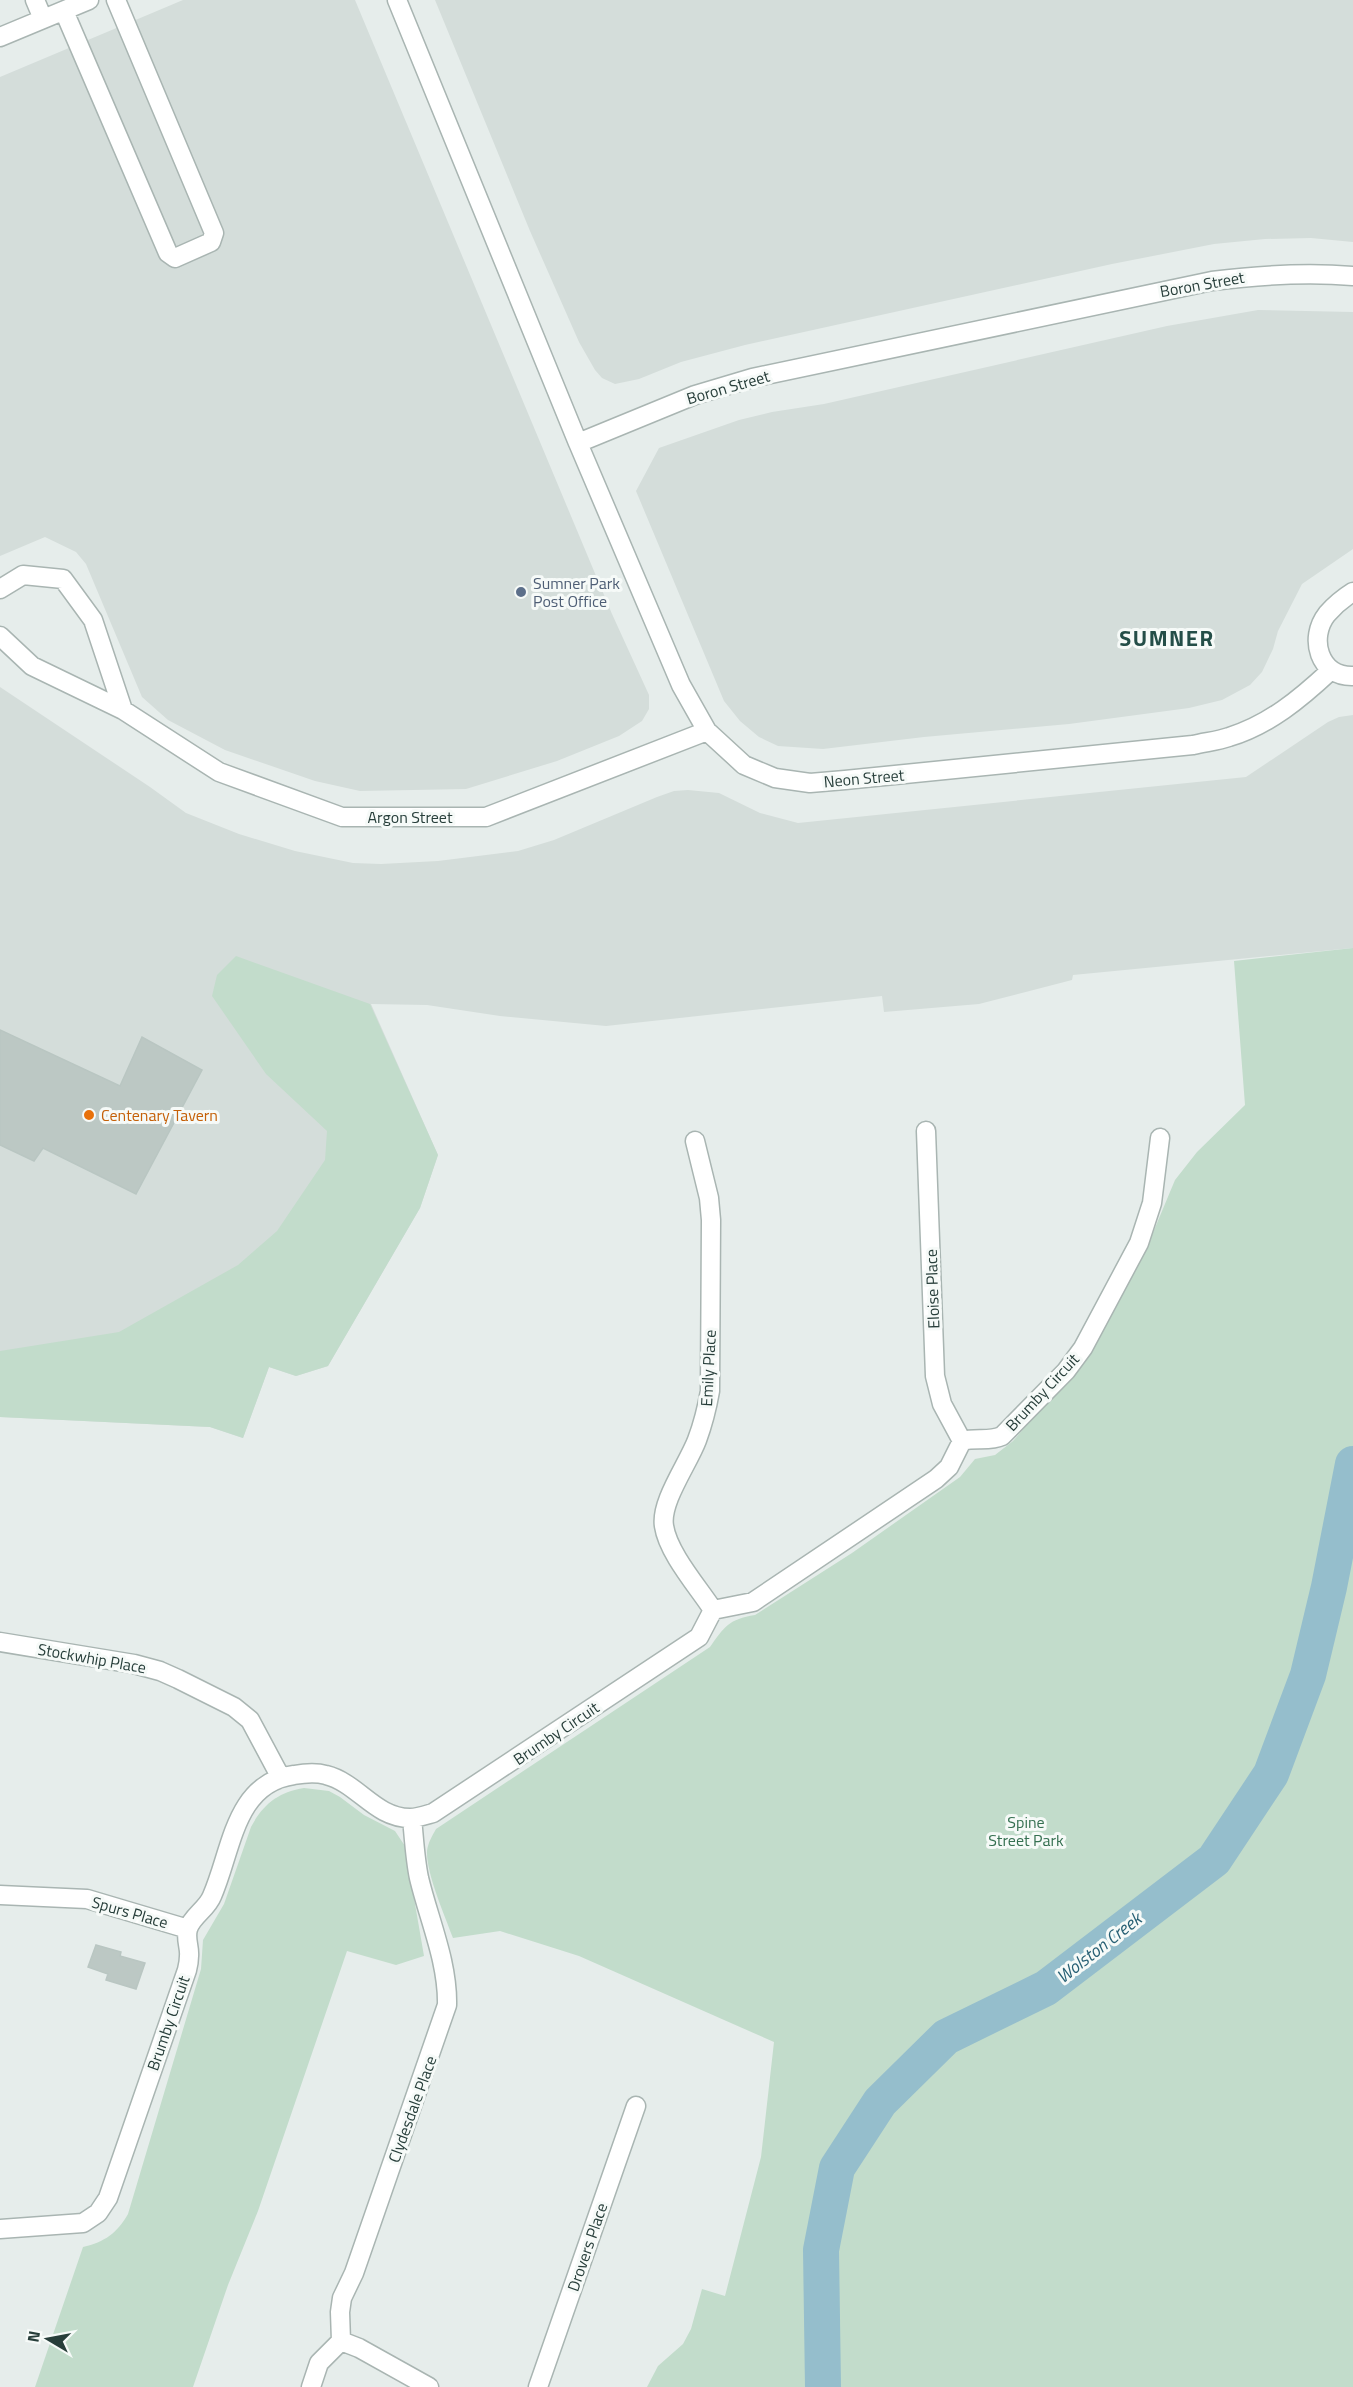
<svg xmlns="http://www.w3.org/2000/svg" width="1353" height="2387" font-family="'Titillium Web',sans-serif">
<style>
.built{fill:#d4ddda}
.green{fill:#c2dccb}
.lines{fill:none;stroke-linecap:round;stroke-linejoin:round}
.river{stroke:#95becc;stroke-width:36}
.building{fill:#bcc8c4;stroke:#b9c6c2;stroke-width:1.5}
.minor-casing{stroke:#a9b5b2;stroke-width:21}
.minor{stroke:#fff;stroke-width:18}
.service-dot{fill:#5c6f8a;stroke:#f6faf8;stroke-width:2}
.food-dot{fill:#e8710a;stroke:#f6faf8;stroke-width:2}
.labels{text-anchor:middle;stroke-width:6;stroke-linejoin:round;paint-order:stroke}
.street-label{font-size:16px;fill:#273e3a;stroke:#f6faf8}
.service-label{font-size:16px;fill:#4e5e75;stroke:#f6faf8;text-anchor:start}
.food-label{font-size:16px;fill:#c56008;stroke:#f6faf8;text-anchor:start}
.park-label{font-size:16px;fill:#357051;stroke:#f6faf8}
.water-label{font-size:18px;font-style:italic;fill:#276074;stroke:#f6faf8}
.district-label{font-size:22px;font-weight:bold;letter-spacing:1.5px;fill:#244e48;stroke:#f6faf8}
</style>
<rect width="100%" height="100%" fill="#e6edeb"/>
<path class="built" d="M183 0H355L612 614 649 695V709L642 721 619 736 557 761 466 789 360 791 315 781 225 750 168 720 142 697 86 564 76 552 45 537 0 556V77Z
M435 0H1353V242L1311 238 1265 239 1214 244 1112 264 745 345 681 362 639 379 615 384 602 378 595 370 579 342 530 231Z
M1258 310 1353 312V549L1302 584 1278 631 1273 649 1262 672 1250 685 1222 700 1189 708 1069 724 924 737 823 749 778 746 759 737 740 721 724 701 636 491 659 448 739 420 772 412 824 404 1167 326Z
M0 687 150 787 186 813 239 834 295 851 353 863 381 864 438 861 518 851 554 840 657 797 674 791 688 790 719 793 760 813 798 823 1246 777 1328 722 1339 717 1353 715V948L1073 975 1072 980 979 1004 884 1012 882 996 606 1026 500 1016 427 1005 371 1004 438 1155 420 1208 328 1366 296 1376 269 1367 243 1438 210 1427 0 1417Z"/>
<path class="green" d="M1353 948V2387H647L658 2366 683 2344 691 2329 702 2289 725 2296 761 2157 774 2042 579 1956 500 1931 453 1938C445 1916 426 1873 427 1851 428 1843 432 1836 436 1829L710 1647C724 1627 729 1619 755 1615L852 1553 960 1477 975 1459 995 1455 1013 1441 1092 1349 1152 1235 1175 1180 1197 1152 1245 1105 1234 961Z
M236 956 370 1004 438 1155 420 1208 328 1366 296 1376 269 1367 243 1438 210 1427 0 1417V1351L119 1332 238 1265 277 1231 325 1160 327 1131 266 1074 212 996 217 975Z
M304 1788 329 1791 340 1797 364 1815 395 1831 405 1846 424 1956 396 1965 347 1951 258 2211 228 2285 193 2387H35L83 2247C105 2242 117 2233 128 2214L201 1969 203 1940 224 1904 251 1827C263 1804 279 1792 304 1788Z"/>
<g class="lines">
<path class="river" d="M823 2387 821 2250 837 2168 880 2102 946 2037 1046 1988 1214 1860 1271 1774 1308 1675 1329 1587 1353 1464"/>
</g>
<path class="building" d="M0 1030 120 1086 142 1037 202 1070 136 1194 43 1148 34 1161 0 1145Z
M96 1945 121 1952 120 1956 145 1963 136 1989 106 1980 108 1974 88 1967Z"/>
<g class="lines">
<defs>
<path id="minor" d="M35 0 43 19
M397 0 578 443 695 395 752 378 1212 281C1260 275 1305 272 1353 276
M64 11 168 253 175 258 211 242 214 233 116 0
M0 37 89 0
M578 443 681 685 707 731 744 765 775 778 810 783 845 780 1193 745C1205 742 1218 741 1229 737 1269 725 1301 698 1330 671
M0 589 23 575 63 579 93 620 123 710 32 666 0 636
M1353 592C1345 597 1334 606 1327 614 1308 638 1319 677 1353 676
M123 710 219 772 342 817H486L707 731
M926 1131 935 1376 942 1404 962 1441
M695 1141 709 1198 711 1220 710 1391C707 1408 703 1424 697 1440 688 1464 660 1502 664 1526 668 1553 698 1587 713 1610
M0 1642 134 1664 160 1671 178 1679 234 1707 250 1720 281 1778
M0 1895 87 1899 188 1929
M0 2229 83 2223 98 2213 108 2198 187 1970C188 1966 189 1961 189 1956 190 1947 185 1939 188 1929 192 1916 207 1909 212 1896 232 1851 234 1783 294 1775 305 1773 316 1772 326 1775 358 1783 375 1818 410 1818 418 1818 426 1815 433 1813L699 1637 713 1610 753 1602 936 1479 949 1467 962 1441C976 1437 989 1442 1002 1436L1066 1371 1083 1348 1139 1243 1152 1203 1160 1138
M341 2341 359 2348 429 2387
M311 2387 319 2363 341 2341 340 2312 342 2298 354 2273 447 2005C448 1962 429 1920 419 1878 415 1859 414 1838 412 1818
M538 2387 636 2106"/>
</defs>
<use href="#minor" class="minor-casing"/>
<use href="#minor" class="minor"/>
</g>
<circle class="service-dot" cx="521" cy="592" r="6"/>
<circle class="food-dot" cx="89" cy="1115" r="6"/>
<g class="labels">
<g class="street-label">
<text transform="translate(1202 284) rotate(-10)" y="6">Boron Street</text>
<text transform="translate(728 387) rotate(-16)" y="6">Boron Street</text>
<text transform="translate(864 778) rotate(-5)" y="6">Neon Street</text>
<text x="410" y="823">Argon Street</text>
<text transform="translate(932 1289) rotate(-92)" y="6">Eloise Place</text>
<text transform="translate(708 1368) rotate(-87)" y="6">Emily Place</text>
<text transform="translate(1042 1392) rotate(-47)" y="6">Brumby Circuit</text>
<text transform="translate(92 1658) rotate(10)" y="6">Stockwhip Place</text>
<text transform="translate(556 1733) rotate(-34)" y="6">Brumby Circuit</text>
<text transform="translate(130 1912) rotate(16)" y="6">Spurs Place</text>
<text transform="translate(168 2023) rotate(-71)" y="6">Brumby Circuit</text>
<text transform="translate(412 2109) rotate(-70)" y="6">Clydesdale Place</text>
<text transform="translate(587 2247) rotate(-71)" y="6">Drovers Place</text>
</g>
<g class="service-label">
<text x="533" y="589">Sumner Park<tspan x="533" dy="18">Post Office</tspan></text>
</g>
<g class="food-label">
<text x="101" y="1121">Centenary Tavern</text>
</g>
<g class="park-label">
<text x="1026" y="1828">Spine<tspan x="1026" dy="18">Street Park</tspan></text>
</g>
<g class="water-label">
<text transform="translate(1099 1948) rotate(-38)" y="6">Wolston Creek</text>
</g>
<g class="district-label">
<text x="1167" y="646">SUMNER</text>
</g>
</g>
<g transform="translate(48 2339) rotate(280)" stroke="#f6faf8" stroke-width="4.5" paint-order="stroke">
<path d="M0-4.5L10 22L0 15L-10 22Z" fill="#273e3a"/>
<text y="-9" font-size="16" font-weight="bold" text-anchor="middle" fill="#273e3a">N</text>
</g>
</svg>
